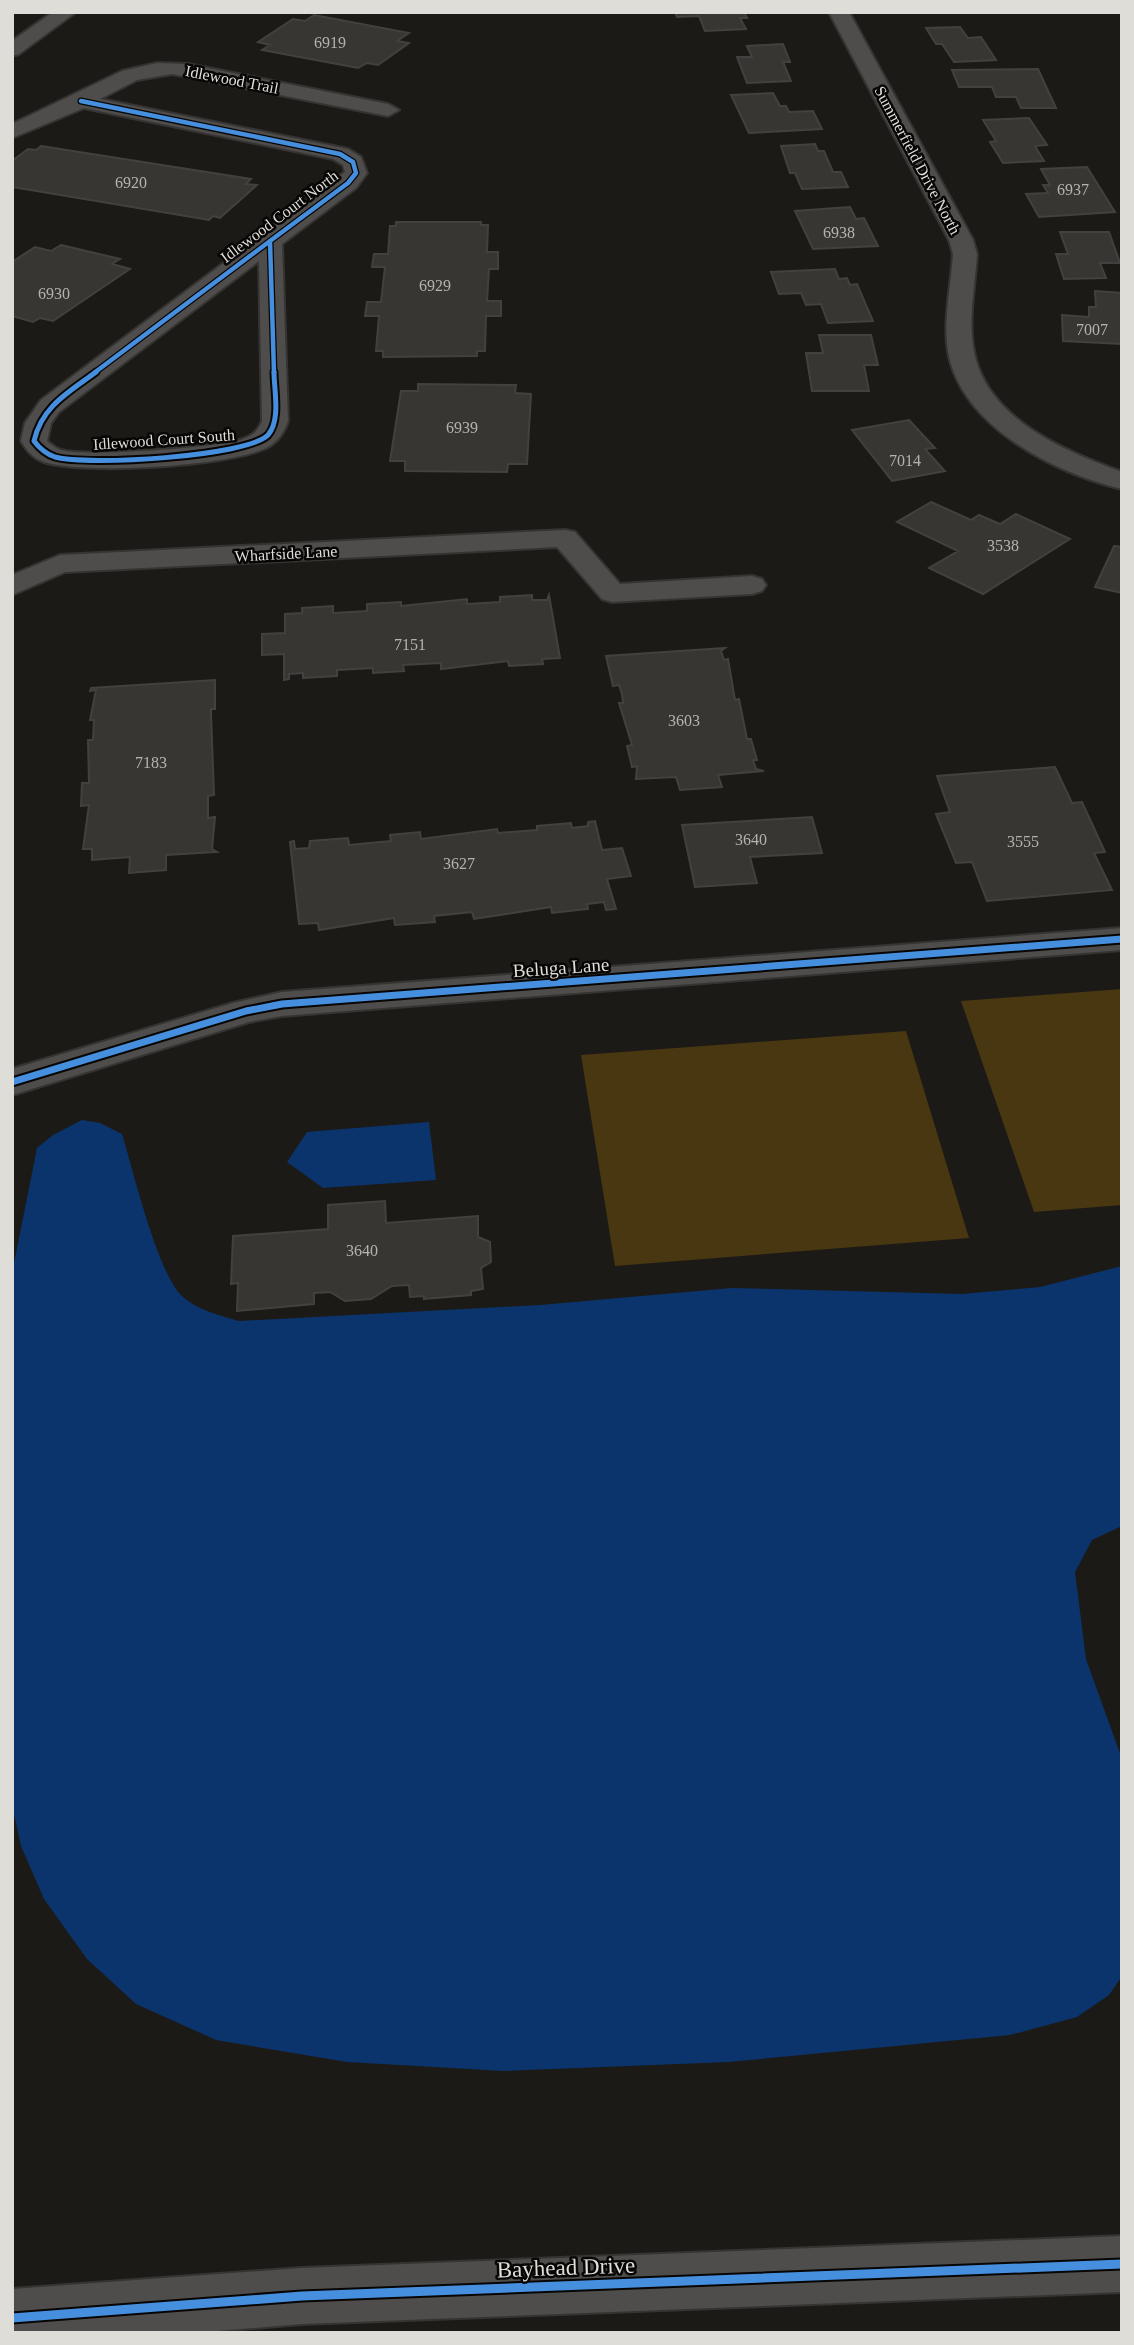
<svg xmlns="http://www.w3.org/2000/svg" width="1134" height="2345" font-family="'Times New Roman',serif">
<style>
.green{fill:#483711}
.water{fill:#0b346c}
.building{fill:#383633;stroke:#43413f;stroke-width:2}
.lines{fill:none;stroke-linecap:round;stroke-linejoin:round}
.minor-casing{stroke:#353432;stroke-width:4}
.minor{fill:#4e4d4b;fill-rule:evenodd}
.cycleway-far3-casing{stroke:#070604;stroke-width:7}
.cycleway-far2-casing{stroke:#070604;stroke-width:9}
.cycleway-far1-casing{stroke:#070604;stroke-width:11}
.cycleway-casing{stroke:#070604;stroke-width:13}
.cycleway-far3{stroke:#468fdf;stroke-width:4.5}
.cycleway-far2{stroke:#468fdf;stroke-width:5}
.cycleway-far1{stroke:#468fdf;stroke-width:7}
.cycleway{stroke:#468fdf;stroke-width:9}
.labels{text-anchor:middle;stroke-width:5;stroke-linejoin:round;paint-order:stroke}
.number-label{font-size:16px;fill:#b5b3af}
.far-street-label{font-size:16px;fill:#dfddd8;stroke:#070604}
.street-label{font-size:19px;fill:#dfddd8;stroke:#070604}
.near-street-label{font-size:23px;fill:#dfddd8;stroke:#070604}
</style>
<rect width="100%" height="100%" fill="#1c1a17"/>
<path class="green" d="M1122 989V1205L1034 1212 961 1001Z
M906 1031 969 1238 615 1266 581 1055Z"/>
<path class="water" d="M82 1120 100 1123 122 1134C133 1170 157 1271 181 1295 196 1310 219 1315 239 1321L540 1305 732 1288 962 1294 1040 1287 1122 1266V1526L1092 1540 1075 1572 1086 1659 1122 1759V1976L1109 1995 1077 2017 1010 2035 729 2062 504 2071 347 2062 216 2040 136 2004 87 1959 44 1899 21 1846 12 1805V1273L37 1148 53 1135Z
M429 1122 436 1180 323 1188 287 1162 307 1132Z"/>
<path class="building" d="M675 12H744L747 18H740L746 29 705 31 699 16 677 17Z
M314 15 409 33 397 41 409 43 378 65 367 63 358 68 262 50 270 45 258 42 293 19 305 21Z
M960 27 968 38 981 37 996 60 954 62 942 44H936L926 28Z
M783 44 790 62H783L791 81 747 83 737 57H752L747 46Z
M1038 69 1056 108H1021L1016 97H996L992 87H959L952 70Z
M773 93 780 106H786L789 112 813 111 822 129 749 133 731 95Z
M1029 118 1047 145 1035 146 1044 161 1003 163 990 142 996 141 983 120Z
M815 144 818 151H824L833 172H841L848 187 802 189 795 173H790L781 146Z
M41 146 251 179 246 184 257 185 220 218 213 216 209 220 12 187V161L28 149 36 150Z
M1087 167 1115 212 1039 217 1026 194 1048 193 1043 185H1050L1041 169Z
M850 207 856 219 864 218 878 246 813 249 795 211Z
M396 222H481V225H488L487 252H498V269H489L487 301H501V316H486L485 351H477V356L383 357V351H376L379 316H365L367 302H381L385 267H372L374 254H388L390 226H396Z
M1060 232H1109L1120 263H1100L1106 278 1064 279 1056 254H1068Z
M61 245 120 259 112 264 130 269 53 321 40 318 33 322 12 316V262L35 247 51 251Z
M835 269 839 279 847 278 850 285 857 284 873 321 828 323 821 304 806 305 801 293 779 294 771 272Z
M1095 291 1122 293V344L1063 341 1062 315 1089 317V307H1096Z
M819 335H871L878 365H864L869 391H812L806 353H823Z
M418 384 516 385 515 393 531 394 527 464H508L507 472 405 471V461H390L401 391H418Z
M909 420 935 448 925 449 945 471 892 481 852 430Z
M931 502 971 520 979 515 1000 524 1016 514 1070 539 983 594 929 568 958 551 897 522Z
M1114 546 1122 547V593L1095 587Z
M532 595V600H547L549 595 560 658 542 659 543 664 509 666 508 661 441 669V663L403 665 404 671 373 673V668L337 670V676L303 678V673L289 674V679L284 680V654L262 655V634L285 633V614L302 613V608L333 606V613L367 611V604L401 602V606L467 599V604L500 602V597Z
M725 648 721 651 724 660 728 659 735 700 739 699 747 739H751L757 760H753L756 769 764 771 718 775 722 787 680 790 676 777 636 779 637 766 632 767 627 746 632 745 619 703H623L622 694 619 685 613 686 606 656Z
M215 680V709H211V714L214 795 208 796V818L215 817 212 849 217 852 166 855V870L129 873 130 857 92 860V849H83L89 805 81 806 82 783H89L88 740H93L94 720H90L96 690 90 691 91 688Z
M1055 767 1072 803 1082 802 1105 852 1094 853 1112 890 987 901 972 862 956 863 936 814 950 812 937 776Z
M812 817 822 853 750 857 757 883 695 887 682 825Z
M595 821 602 850 622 848 631 876 607 879 616 909 606 910 604 902 587 904 588 909 552 913 551 907 474 919 472 912 434 916 435 922 395 925 394 918 319 930 318 923 299 924 290 842 294 841 295 849 309 848 310 841 348 838 349 845 391 841 390 835 420 832 421 839 497 829 498 833 537 830V826L571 823 572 828 588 826V822Z
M385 1201 386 1223 478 1216V1237L490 1242 491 1262 481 1268 483 1289 471 1291V1295L424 1299V1296L410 1297 409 1285 392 1286 371 1299 345 1301 330 1292 314 1293V1304L237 1311 238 1283 231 1284 233 1236 328 1229V1205Z"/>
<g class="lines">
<defs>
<path id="minor" d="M53 12H76L19 54 12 56V41Z
M829 12H849L973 240 977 254C975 287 967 324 975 356 990 420 1066 452 1122 472V489C1056 473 966 429 949 357 942 324 951 287 953 254L949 240Z
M157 63 188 64 388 104 399 110 388 116 172 74 137 80 100 99 348 149 361 157 367 173 356 188 282 244 288 421C284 433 276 444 264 449 225 466 85 475 44 462 33 458 27 451 21 441L25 423 41 400 345 172 343 165 333 159 84 108 12 138V124L122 71ZM259 261 262 421C259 430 252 436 243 439 218 448 85 457 61 450 55 448 51 444 47 441L51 423 59 412Z
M565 530 575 532 620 584 752 576 762 579 766 585 762 591 752 594 612 602 602 599 557 547 65 572 12 595V575L60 555Z
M1122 928V950L282 1016 249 1022 12 1095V1069L233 1003 282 992Z
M1122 2236V2292L302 2324 193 2333H12V2289L302 2268Z"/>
</defs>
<use href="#minor" class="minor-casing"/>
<use href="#minor" class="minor"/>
<defs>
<path id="cycleway-far3" d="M81 101 340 154 353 162 356 173 348 183 270 241
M270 241 274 373
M94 373 270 241"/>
<path id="cycleway-far2" d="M96 372C69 392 42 406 34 441 40 449 46 454 55 457 87 466 246 457 268 435 281 420 274 390 274 372"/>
<path id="cycleway-far1" d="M12 1082 246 1011 282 1004 1122 939"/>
<path id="cycleway" d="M12 2318 302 2296 1122 2264"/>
</defs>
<use href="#cycleway-far3" class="cycleway-far3-casing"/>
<use href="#cycleway-far2" class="cycleway-far2-casing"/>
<use href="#cycleway-far1" class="cycleway-far1-casing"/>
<use href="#cycleway" class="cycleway-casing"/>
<use href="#cycleway-far3" class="cycleway-far3"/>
<use href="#cycleway-far2" class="cycleway-far2"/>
<use href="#cycleway-far1" class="cycleway-far1"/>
<use href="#cycleway" class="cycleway"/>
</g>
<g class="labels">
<g class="number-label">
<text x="330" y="48">6919</text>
<text x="131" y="188">6920</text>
<text x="1073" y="195">6937</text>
<text x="839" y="238">6938</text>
<text x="435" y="291">6929</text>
<text x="54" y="299">6930</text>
<text x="1092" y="335">7007</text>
<text x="462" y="433">6939</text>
<text x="905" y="466">7014</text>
<text x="1003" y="551">3538</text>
<text x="410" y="650">7151</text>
<text x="684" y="726">3603</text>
<text x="151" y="768">7183</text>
<text x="751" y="845">3640</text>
<text x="1023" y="847">3555</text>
<text x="459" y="869">3627</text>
<text x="362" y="1256">3640</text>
</g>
<g class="far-street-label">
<text transform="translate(232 79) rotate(11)" y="6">Idlewood Trail</text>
<text transform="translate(918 160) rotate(62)" y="6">Summerfield Drive North</text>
<text transform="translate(279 216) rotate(-37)" y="6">Idlewood Court North</text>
<text transform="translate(164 439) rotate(-4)" y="6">Idlewood Court South</text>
<text transform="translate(286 553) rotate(-3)" y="6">Wharfside Lane</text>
</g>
<g class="street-label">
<text transform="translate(561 967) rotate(-4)" y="7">Beluga Lane</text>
</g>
<g class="near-street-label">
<text transform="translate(566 2267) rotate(-2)" y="8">Bayhead Drive</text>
</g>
</g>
<rect width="1134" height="2345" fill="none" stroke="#dfddd8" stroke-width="28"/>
</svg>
